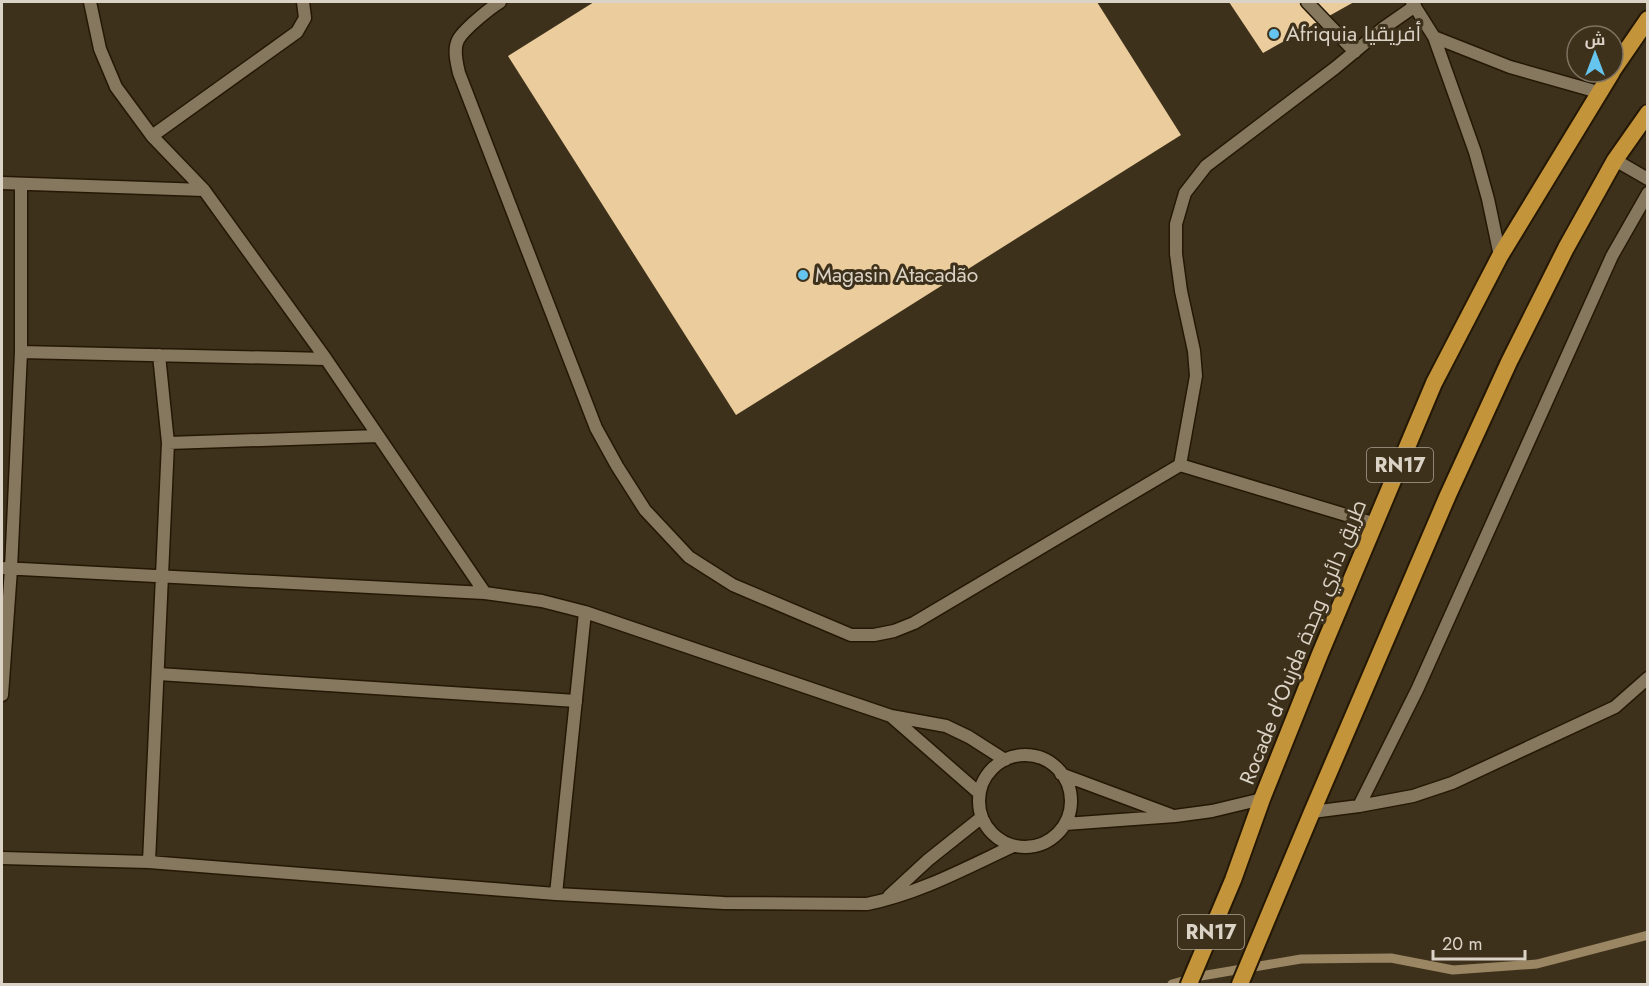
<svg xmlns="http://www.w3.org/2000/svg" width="1649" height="986" font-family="Jost,Cairo,sans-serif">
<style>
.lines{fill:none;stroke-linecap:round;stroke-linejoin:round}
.stream{stroke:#9b8663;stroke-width:9}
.building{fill:#ebcc9c}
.service-casing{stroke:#241804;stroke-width:15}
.minor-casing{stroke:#241804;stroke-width:15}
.trunk-casing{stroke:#241804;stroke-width:20}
.service{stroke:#86775f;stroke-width:12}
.minor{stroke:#86775f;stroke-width:12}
.trunk{stroke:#c4943a;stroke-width:16}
.poi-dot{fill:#65c5ee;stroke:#3e311c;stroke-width:2}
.labels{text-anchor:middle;stroke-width:6;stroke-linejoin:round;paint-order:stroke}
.shield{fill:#3e311c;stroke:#aca293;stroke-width:1.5}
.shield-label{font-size:20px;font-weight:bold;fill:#dbd3c6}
.poi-label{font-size:21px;fill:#dbd3c6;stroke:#3e311c;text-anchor:start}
.street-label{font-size:21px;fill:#dbd3c6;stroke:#3e311c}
</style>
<rect width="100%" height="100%" fill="#3e311c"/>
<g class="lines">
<path class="stream" d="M1172 984 1201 976 1301 959 1391 958 1453 970 1537 964 1648 935"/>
</g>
<path class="building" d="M594 2H1097L1181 135 736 415 508 56Z
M1229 2H1354L1263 53Z"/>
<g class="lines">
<defs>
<path id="service" d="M500 2C490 8 463 30 458 40 453 50 457 64 459 73L596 428 617 466 645 510 689 557 733 585 851 635H874L894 631 914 623 1180 465 1376 524
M1307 2 1355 52
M1180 465 1196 376 1194 351 1181 291 1176 254V224L1185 193 1206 166 1335 68 1382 29 1415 6
M158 674 576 701"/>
<path id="minor" d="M90 2 100 49 116 87 152 136 204 190 326 359 485 593
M1412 2 1434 37 1475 152 1488 199 1500 256
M1434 37 1510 67 1598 92
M152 136 297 32 305 18 303 2
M1615 160 1648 179
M2 183 204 190
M21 352 326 359
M168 443 378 436
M2 568 485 593 542 601 585 612 891 716 946 726 969 737 1005 760
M2 695 11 569 21 352V184
M892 717 979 793
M979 801a46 46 0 1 1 92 0a46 46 0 1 1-92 0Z
M1061 774 1171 815
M1359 806 1413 796 1452 783 1615 707 1648 678
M1312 812 1359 806 1417 690 1612 256 1648 193
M1065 824 1175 816 1212 811 1262 799
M2 858 149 862 556 894 724 903 867 904C918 894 966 868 1013 846
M149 862 168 443 159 355
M556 894 585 612
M889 896 928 860 982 817"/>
<path id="trunk" d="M1613 70 1648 19
M1189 984 1233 880 1262 799 1320 654 1434 383 1500 256 1612 72
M1240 984 1312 812 1448 495 1509 362 1566 248 1615 160 1648 113"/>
</defs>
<use href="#service" class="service-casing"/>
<use href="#minor" class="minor-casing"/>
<use href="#trunk" class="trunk-casing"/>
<use href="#service" class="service"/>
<use href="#minor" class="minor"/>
<use href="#trunk" class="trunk"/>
</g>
<g class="poi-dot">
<circle cx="1274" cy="34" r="6"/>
<circle cx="803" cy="275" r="6"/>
</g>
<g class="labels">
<g class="shield">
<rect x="1367" y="448" width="66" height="34" rx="4.5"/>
<rect x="1178" y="915" width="66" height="34" rx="4.5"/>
</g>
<g class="shield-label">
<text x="1400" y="472">RN17</text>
<text x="1211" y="939">RN17</text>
</g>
<g class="poi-label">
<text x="1286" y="41">Afriquia أفريقيا</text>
<text x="815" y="282">Magasin Atacadão</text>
</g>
<g class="street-label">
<text transform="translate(1303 642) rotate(-68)" y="7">Rocade d'Oujda طريق دائري وجدة</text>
</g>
</g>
<rect width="1649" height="986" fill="none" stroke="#dbd3c6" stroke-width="6"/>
<g transform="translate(1595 54)"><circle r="28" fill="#3e311c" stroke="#7d7260" stroke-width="1.5"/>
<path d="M0-4.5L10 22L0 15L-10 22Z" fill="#65c5ee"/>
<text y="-9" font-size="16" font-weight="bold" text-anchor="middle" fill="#dbd3c6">ش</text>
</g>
<path d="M1433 950v9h92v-9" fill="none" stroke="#dbd3c6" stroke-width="3"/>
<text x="1442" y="950" font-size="18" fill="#dbd3c6" stroke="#3e311c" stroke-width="4.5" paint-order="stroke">20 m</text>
</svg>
